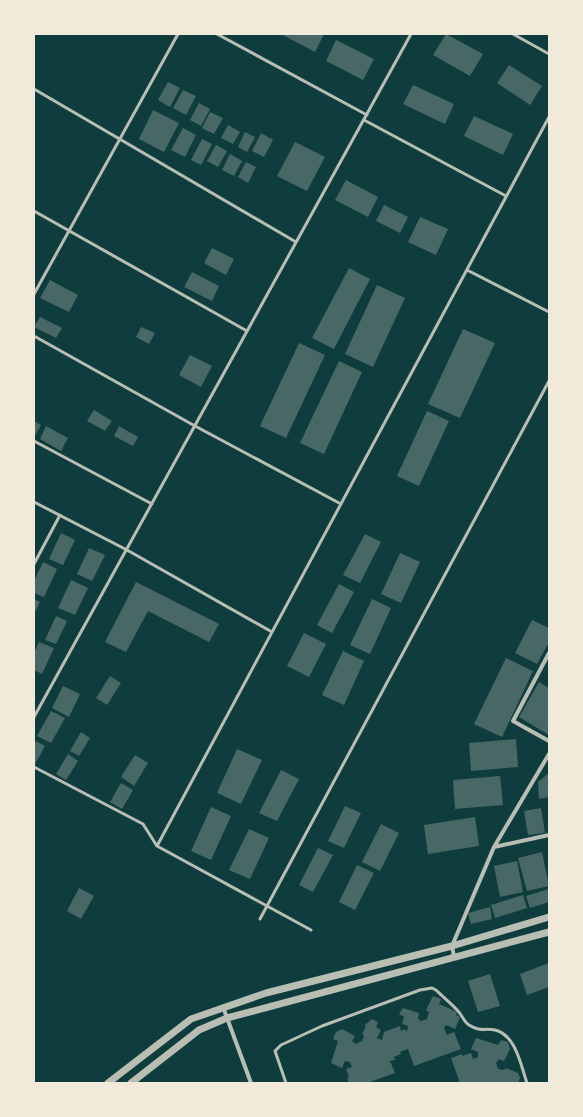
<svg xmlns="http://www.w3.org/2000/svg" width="583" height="1117" font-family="Mulish,sans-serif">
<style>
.building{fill:#486865}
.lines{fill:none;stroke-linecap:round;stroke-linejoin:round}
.service{stroke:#b8beb3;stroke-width:3}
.minor{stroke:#b8beb3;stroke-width:4}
.tertiary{stroke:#b8beb3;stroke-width:7}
</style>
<rect width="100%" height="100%" fill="#0f3d3e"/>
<path class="building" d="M281 34H324L315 52Z
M446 34 483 54 470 76 433 55Z
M336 40 374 59 363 80 326 61Z
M509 65 542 86 530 105 497 83Z
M168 82 180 88 170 107 158 100Z
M413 85 454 104 445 124 403 104Z
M183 90 196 96 186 115 173 108Z
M199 103 210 109 201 126 190 120Z
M153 110 179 123 164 152 139 139Z
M210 112 223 118 214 134 202 128Z
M474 116 513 134 503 155 464 136Z
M228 125 240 132 233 144 221 138Z
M183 128 196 135 185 157 171 150Z
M245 132 255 137 247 152 238 147Z
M261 133 273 140 264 157 252 151Z
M202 139 212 144 201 165 191 160Z
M295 142 325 157 307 191 277 176Z
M216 145 227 151 218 167 207 161Z
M230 154 242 161 234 176 222 170Z
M246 162 256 167 248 183 238 177Z
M346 180 378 197 368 217 335 200Z
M384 205 408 217 400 233 376 221Z
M420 217 448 229 436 255 408 242Z
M212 248 234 259 226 275 204 263Z
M349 268 370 279 334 349 312 338Z
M192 272 219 286 212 301 184 287Z
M50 280 78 295 69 312 40 298Z
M377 285 405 298 373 367 345 354Z
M40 317 62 328 56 338 34 327Z
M141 327 155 333 149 344 136 337Z
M463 329 495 343 460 418 428 404Z
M299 343 325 355 286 438 260 426Z
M190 355 212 366 201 387 179 375Z
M339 361 362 372 324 454 300 443Z
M94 410 112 421 105 431 87 421Z
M427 411 449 421 419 486 397 476Z
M34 421 41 425 34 437Z
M46 426 68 438 61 451 40 439Z
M119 426 138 437 133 446 114 436Z
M61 533 75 540 63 565 49 559Z
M365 534 381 542 360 583 343 575Z
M89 548 105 555 92 581 77 574Z
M400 553 420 562 401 603 381 594Z
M43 562 57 569 44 597 34 593V581Z
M71 580 88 588 75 615 58 608Z
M136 582 219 624 209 642 148 611 126 652 105 642Z
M339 584 354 592 332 633 317 625Z
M34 599 40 602 34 614Z
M372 599 391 608 370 654 350 645Z
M56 616 67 621 56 644 45 640Z
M532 620 549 628V642L537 664 515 653Z
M304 633 326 644 309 677 287 666Z
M39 642 54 648 42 674 34 670V653Z
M343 651 364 661 344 705 322 695Z
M506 658 533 671 502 737 474 724Z
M110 676 121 683 107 705 96 698Z
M539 682 549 688V735L519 717Z
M63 686 80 694 69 717 52 708Z
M51 711 65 718 51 743 37 736Z
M81 732 90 738 79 756 70 751Z
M516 739 518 767 471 771 469 743Z
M36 741 45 746 34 766V745Z
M237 749 262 760 241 804 217 793Z
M68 754 78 761 66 780 56 774Z
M135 755 148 763 134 786 121 777Z
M281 770 299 779 277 821 259 813Z
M549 773V797L539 799 538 782Z
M500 776 503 805 455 809 453 780Z
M121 783 133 790 122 809 110 802Z
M345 806 361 813 344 848 328 841Z
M211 807 231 816 211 860 191 851Z
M541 808 545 833 528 835 524 811Z
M475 817 479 846 428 854 424 825Z
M381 824 399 833 380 871 362 862Z
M249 829 269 838 250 879 229 870Z
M318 848 333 855 313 892 299 885Z
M542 852 549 886 527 891 518 858Z
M517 861 523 892 500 897 494 866Z
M357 865 374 873 355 910 339 902Z
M79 888 94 896 81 919 67 911Z
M549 889V902L530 908 526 896Z
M523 895 527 908 495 918 491 905Z
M490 907 492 919 471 924 468 913Z
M549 963V987L527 995 520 974Z
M490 974 500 1006 478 1012 468 981Z
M433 996 441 999 439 1004 457 1012 456 1015 460 1017 455 1029 446 1025 444 1028 447 1035 454 1032 461 1049 414 1066 408 1049 400 1052 401 1054 394 1057 395 1060 390 1061 395 1073 367 1083H349L347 1078 349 1077 346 1069 352 1067 350 1062 345 1061 342 1068 331 1063 338 1041 333 1039 336 1032 342 1029 355 1036 352 1041 356 1044 362 1041 364 1036 362 1034 365 1028V1025L372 1019 378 1022 376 1027 381 1030 377 1038 382 1040 384 1032 400 1026 401 1031 404 1029 407 1031 408 1026 402 1024 404 1017 399 1014 403 1008 419 1013 418 1019 421 1021 427 1019 429 1012 426 1010Z
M476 1038 498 1045 501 1040 508 1042 510 1049 504 1061 499 1059 496 1063 498 1069 504 1070 506 1068 518 1073 520 1078 518 1083H460L451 1058 462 1054V1056L471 1053 473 1059 478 1057V1052L471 1049Z"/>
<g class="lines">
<path class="service" d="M217 34 367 115
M513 34 549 54
M34 89 296 242
M364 120 506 196
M34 211 247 331
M467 270 549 312
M34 294 178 34
M34 336 195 426 341 504
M34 441 152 504
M34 502 127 550 272 632
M34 564 60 515
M34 717 411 34
M34 767 143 824 157 846 311 930
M157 846 549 117
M260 919 549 381
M286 1083 275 1051 281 1045 322 1026 420 990 432 988 436 990C443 997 451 1003 458 1011 462 1015 464 1022 469 1025 480 1032 485 1028 495 1030 516 1035 521 1066 527 1083"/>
<path class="minor" d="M549 653 513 721 549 741
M494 847 549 835
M454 957 452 946 494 847 549 754
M223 1007 251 1083"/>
<path class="tertiary" d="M108 1083 191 1019 266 993 452 946 549 917
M131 1083 199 1030 227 1018 549 932"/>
</g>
<rect width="583" height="1117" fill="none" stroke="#f1e9da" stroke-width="70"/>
</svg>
